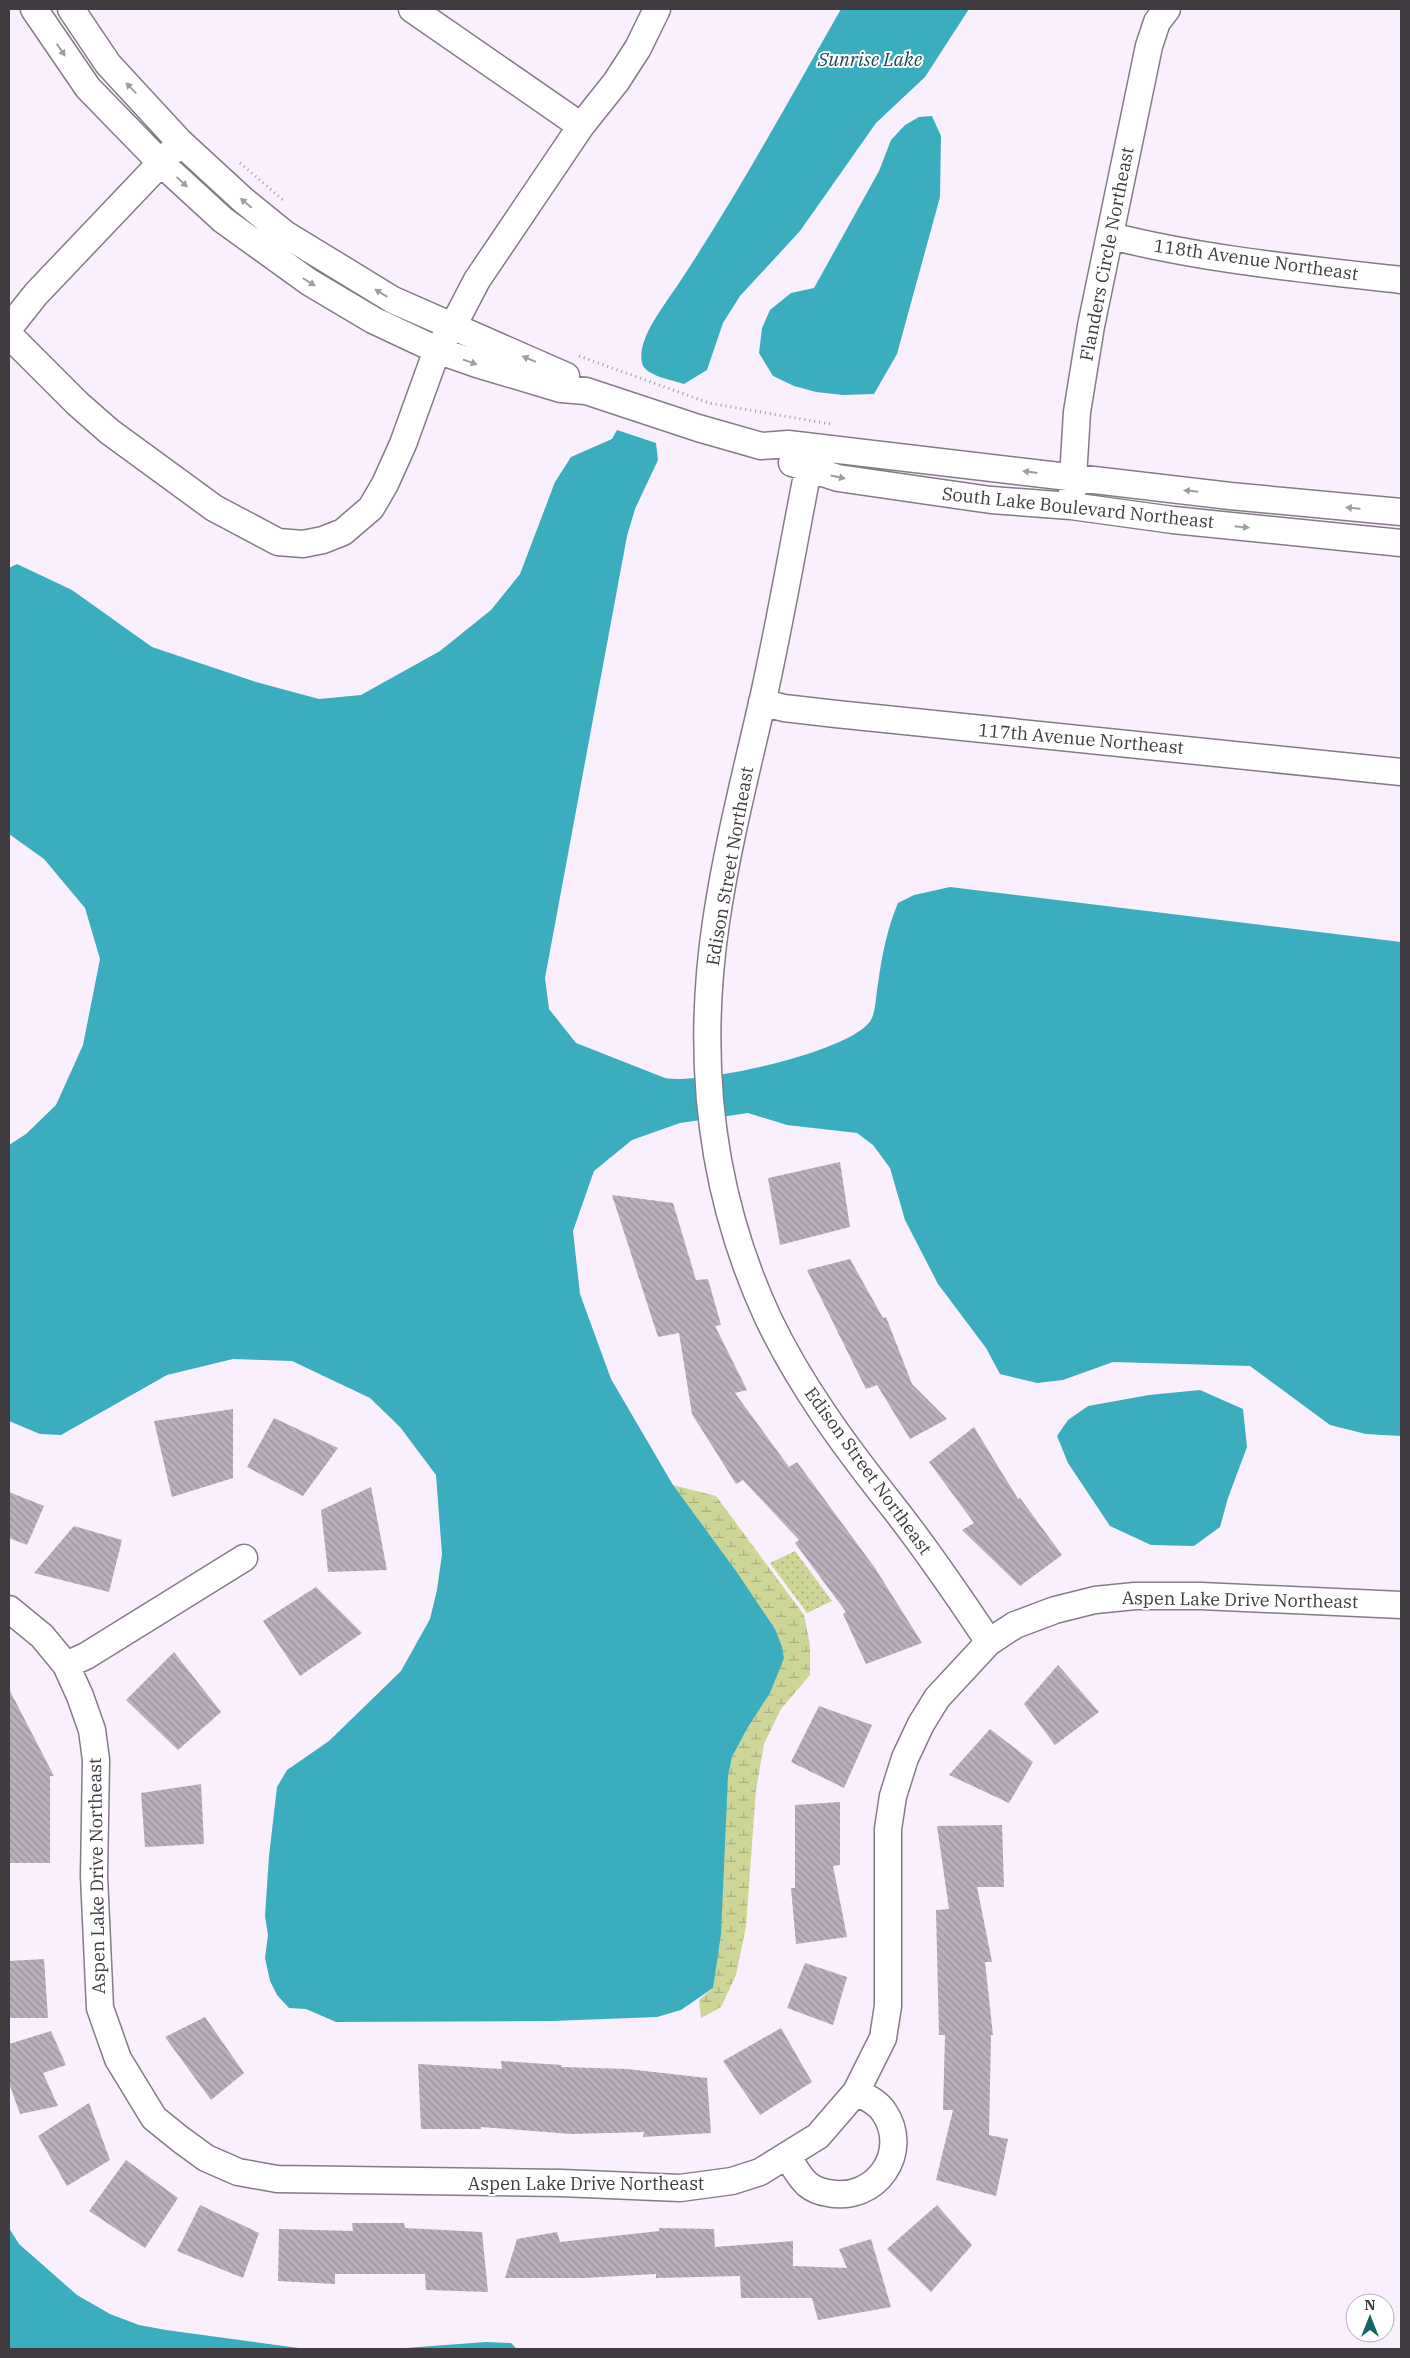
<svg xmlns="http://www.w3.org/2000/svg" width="1410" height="2358" font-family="'IBM Plex Serif',serif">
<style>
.wetland{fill:url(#wetland-marsh)}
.park{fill:url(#park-dots)}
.water{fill:#3aaebf}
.building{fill:url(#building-back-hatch)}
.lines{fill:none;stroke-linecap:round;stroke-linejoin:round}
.minor-casing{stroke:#857b87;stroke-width:29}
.path{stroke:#a199a2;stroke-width:3;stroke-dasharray:1 4;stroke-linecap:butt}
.minor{stroke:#fff;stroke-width:26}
.oneway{fill:#9f9da0}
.labels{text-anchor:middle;stroke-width:4;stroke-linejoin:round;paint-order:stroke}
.street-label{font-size:18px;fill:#3f3b40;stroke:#fff}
.water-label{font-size:19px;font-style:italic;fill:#194b52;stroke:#fff}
</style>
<defs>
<pattern id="wetland-marsh" width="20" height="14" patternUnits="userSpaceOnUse" patternTransform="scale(1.25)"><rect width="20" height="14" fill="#ced697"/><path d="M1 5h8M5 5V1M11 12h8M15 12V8" fill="none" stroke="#a9af7d"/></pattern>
<pattern id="park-dots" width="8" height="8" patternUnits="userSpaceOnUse" patternTransform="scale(1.25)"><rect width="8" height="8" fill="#ced697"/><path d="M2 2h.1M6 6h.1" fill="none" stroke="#a9af7d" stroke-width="1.8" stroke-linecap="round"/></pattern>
<pattern id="building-back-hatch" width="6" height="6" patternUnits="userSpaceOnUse" patternTransform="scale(1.25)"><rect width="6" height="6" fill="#bab0bc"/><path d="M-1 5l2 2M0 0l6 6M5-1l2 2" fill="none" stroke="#99909a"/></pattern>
</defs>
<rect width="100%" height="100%" fill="#faeffc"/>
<path class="wetland" d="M673 1485 716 1496 804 1615 810 1645V1675L781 1709 764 1744 756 1790 746 1926 736 1975 721 2007 701 2018 699 2000 713 1988 728 1777 732 1757 748 1727 775 1629Z"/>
<path class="park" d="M795 1551 832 1601 807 1613 770 1563Z"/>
<path class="water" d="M841 9H969L925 77 876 123 800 231 740 296 723 323 707 370 684 384C673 380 645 376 642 363 636 338 668 301 681 280 739 192 789 100 841 9Z
M932 116 941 136 940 197 897 354 874 394 843 395 816 392 794 386 773 376 759 353 762 328 770 310 791 293 814 288 879 171 891 140 905 125 919 117Z
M617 430 656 443 658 460 635 509 627 536 545 978 549 1009 576 1043 665 1078C699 1085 858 1051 872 1018 876 1008 876 994 878 984 882 955 887 929 898 903L914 895 950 887 1401 942V1436L1366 1434 1330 1425 1250 1366 1113 1362 1063 1380 1037 1383 1000 1374 986 1348 938 1284 905 1220 890 1168 873 1145 857 1133 787 1125 748 1113 680 1123 632 1140 594 1171 573 1231 580 1294 611 1379 673 1485 736 1571 775 1629 782 1647 784 1658 770 1693 748 1727 732 1757 728 1777 721 1934 713 1988 681 2010 657 2017 552 2021 336 2022 306 2009 289 2008 277 1995 270 1981 265 1958 268 1935 265 1916 269 1856 277 1787 287 1770 329 1741 401 1671 430 1619 437 1590 442 1554 436 1475 400 1427 370 1398 292 1361 233 1359 167 1375 61 1435 40 1434 9 1421V1145L26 1134 56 1105 83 1045 100 959 85 908 44 859 9 834V568L17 564 72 590 152 647 256 682 319 699 361 695 440 651 491 610 520 574 555 482 571 457 612 439Z
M1200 1390 1243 1409 1247 1447 1228 1498 1220 1527 1194 1546 1151 1545 1110 1526 1068 1463 1057 1436 1068 1420 1088 1406 1149 1395Z
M9 2228 19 2244 77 2295 110 2314 139 2325 166 2330 306 2349H9Z
M486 2342 511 2343 517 2349H392Z"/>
<path class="building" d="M840 1162 850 1227 780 1245 768 1178Z
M612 1195 673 1203 696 1280 708 1279 721 1325 715 1326 747 1390 735 1393 789 1467 797 1462 875 1568 922 1643 866 1664 843 1614 846 1612 795 1543 799 1540 743 1480 736 1484 692 1414 679 1333 658 1337Z
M850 1259 883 1318 886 1317 912 1384 947 1419 910 1439 877 1385 866 1389 807 1270Z
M233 1409V1478L172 1497 154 1421Z
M274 1418 338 1448 303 1496 247 1467Z
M974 1427 1018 1499 1020 1498 1062 1555 1020 1586 962 1530 974 1523 929 1462Z
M371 1487 387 1570 328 1572 321 1510Z
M9 1492 44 1506 27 1545 9 1538Z
M74 1526 122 1540 109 1592 34 1573Z
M316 1587 362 1633 300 1676 263 1621Z
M174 1652 221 1712 178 1750 126 1700Z
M1058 1665 1099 1712 1055 1745 1024 1704Z
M9 1689 54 1776H50V1863H9Z
M819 1706 872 1725 844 1788 791 1762Z
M990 1729 1033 1762 1009 1803 949 1775Z
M201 1784 204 1844 145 1847 141 1793Z
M840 1802V1865L833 1866 847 1937 796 1944 791 1888H795V1805Z
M1002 1825 1004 1887H977L992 1962H985L993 2035H991L989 2135 1008 2139 996 2196 936 2180 953 2110H943L945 2035H939L936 1910 949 1909 937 1826Z
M44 1959 48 2018H9V1961Z
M805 1963 847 1977 833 2025 787 2008Z
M205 2017 244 2073 211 2100 165 2037Z
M781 2028 812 2082 760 2115 723 2061Z
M51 2031 66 2065 43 2073 58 2106 20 2114 9 2083V2044Z
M501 2061 562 2065 561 2067 627 2069 707 2078 711 2133 643 2137 644 2132 571 2134 481 2127V2129H421L418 2064 502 2069Z
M89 2103 110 2160 67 2186 38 2136Z
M126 2160 178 2198 145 2248 89 2211Z
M200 2205 259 2233 243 2278 177 2251Z
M937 2205 972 2245 931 2292 887 2249Z
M352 2223H404L405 2228 482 2232 488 2292 426 2290 425 2274H335V2284L278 2281 279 2229 353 2231Z
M659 2228 714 2229 715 2247 793 2241V2266L847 2268 839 2249 871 2239 891 2307 818 2320 812 2298H741L740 2276 656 2278V2274L584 2278H505L517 2239 557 2232 560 2242 659 2231Z"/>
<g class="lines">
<defs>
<path id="minor" d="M34 9 88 88 162 164 223 220 309 282 373 320 437 350 477 364 561 389 586 391 698 428 761 446 788 444 1230 496 1401 512
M71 9 108 64 180 142 243 200 285 234 393 300 566 376
M412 9 581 126
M1111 236C1207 260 1304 269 1401 280
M9 328 36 294 173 150
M9 335 78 404 110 432 214 508 278 542 303 544 323 540 343 532 371 508 385 484 403 444 437 350 453 326 477 280 581 126 616 82 638 48 657 9
M792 463 838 478 991 500 1071 506 1173 520 1401 543
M808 470C793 546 780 623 763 699 746 773 727 847 716 922 696 1058 710 1193 768 1318 800 1385 844 1445 890 1503 925 1547 957 1594 989 1642
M1072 494 1077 412 1091 326 1149 46 1157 22 1167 9
M762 702 784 708 836 714 1401 772
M9 1609 42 1636 66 1665 80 1696 92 1730 96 1760 94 1876 100 2008 118 2059 154 2118 180 2139 206 2158 238 2172 277 2179 561 2183 680 2188 732 2181 760 2172 818 2136 856 2092 883 2038 888 2006V1829L893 1796 905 1758 921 1724 937 1698 989 1642 1015 1625 1055 1610 1095 1600 1135 1596H1201L1401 1605
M66 1665 86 1656 244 1558
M788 2156C793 2166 799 2176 807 2184 813 2189 821 2192 828 2193 876 2203 911 2152 884 2112 878 2102 866 2097 856 2092"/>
</defs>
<use href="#minor" class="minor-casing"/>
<path class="path" d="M240 163 283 200
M579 356 709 403 830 424"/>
<use href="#minor" class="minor"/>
</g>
<defs><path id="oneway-solid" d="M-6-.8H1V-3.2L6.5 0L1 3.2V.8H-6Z" transform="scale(1.25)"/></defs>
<g class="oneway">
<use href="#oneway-solid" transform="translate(61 50) rotate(56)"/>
<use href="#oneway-solid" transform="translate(131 88) rotate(-134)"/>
<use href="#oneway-solid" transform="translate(182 182) rotate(43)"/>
<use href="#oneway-solid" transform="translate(246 203) rotate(-140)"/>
<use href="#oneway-solid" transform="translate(309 282) rotate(32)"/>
<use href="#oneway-solid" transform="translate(381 293) rotate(-149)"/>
<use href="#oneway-solid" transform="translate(529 359) rotate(-157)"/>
<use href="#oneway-solid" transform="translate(470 362) rotate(19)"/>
<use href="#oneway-solid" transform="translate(1030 472) rotate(-173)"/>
<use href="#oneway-solid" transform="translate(838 477) rotate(12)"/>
<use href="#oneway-solid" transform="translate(1191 491) rotate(-174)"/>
<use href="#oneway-solid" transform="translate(1353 508) rotate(-175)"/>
<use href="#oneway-solid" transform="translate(1242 527) rotate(6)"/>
</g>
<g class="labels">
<g class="street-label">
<text transform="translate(1107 254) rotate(-79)" y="6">Flanders Circle Northeast</text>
<text transform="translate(1256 260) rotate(8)" y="6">118th Avenue Northeast</text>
<text transform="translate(1078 508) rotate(6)" y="6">South Lake Boulevard Northeast</text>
<text transform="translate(1081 739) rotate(5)" y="6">117th Avenue Northeast</text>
<text transform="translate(730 866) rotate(-80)" y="6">Edison Street Northeast</text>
<text transform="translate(868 1471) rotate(54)" y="6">Edison Street Northeast</text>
<text transform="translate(1240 1600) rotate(1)" y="6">Aspen Lake Drive Northeast</text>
<text transform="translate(97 1876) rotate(-91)" y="6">Aspen Lake Drive Northeast</text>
<text x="586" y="2190">Aspen Lake Drive Northeast</text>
</g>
<g class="water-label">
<text x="870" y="66">Sunrise Lake</text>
</g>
</g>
<rect width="1410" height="2358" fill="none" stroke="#3f3b40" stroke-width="20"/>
<g transform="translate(1370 2318)"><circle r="24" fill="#ffffff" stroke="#b2b1b3"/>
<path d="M0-4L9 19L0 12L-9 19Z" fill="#166565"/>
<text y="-8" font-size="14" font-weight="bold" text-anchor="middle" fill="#3f3b40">N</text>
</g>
</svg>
